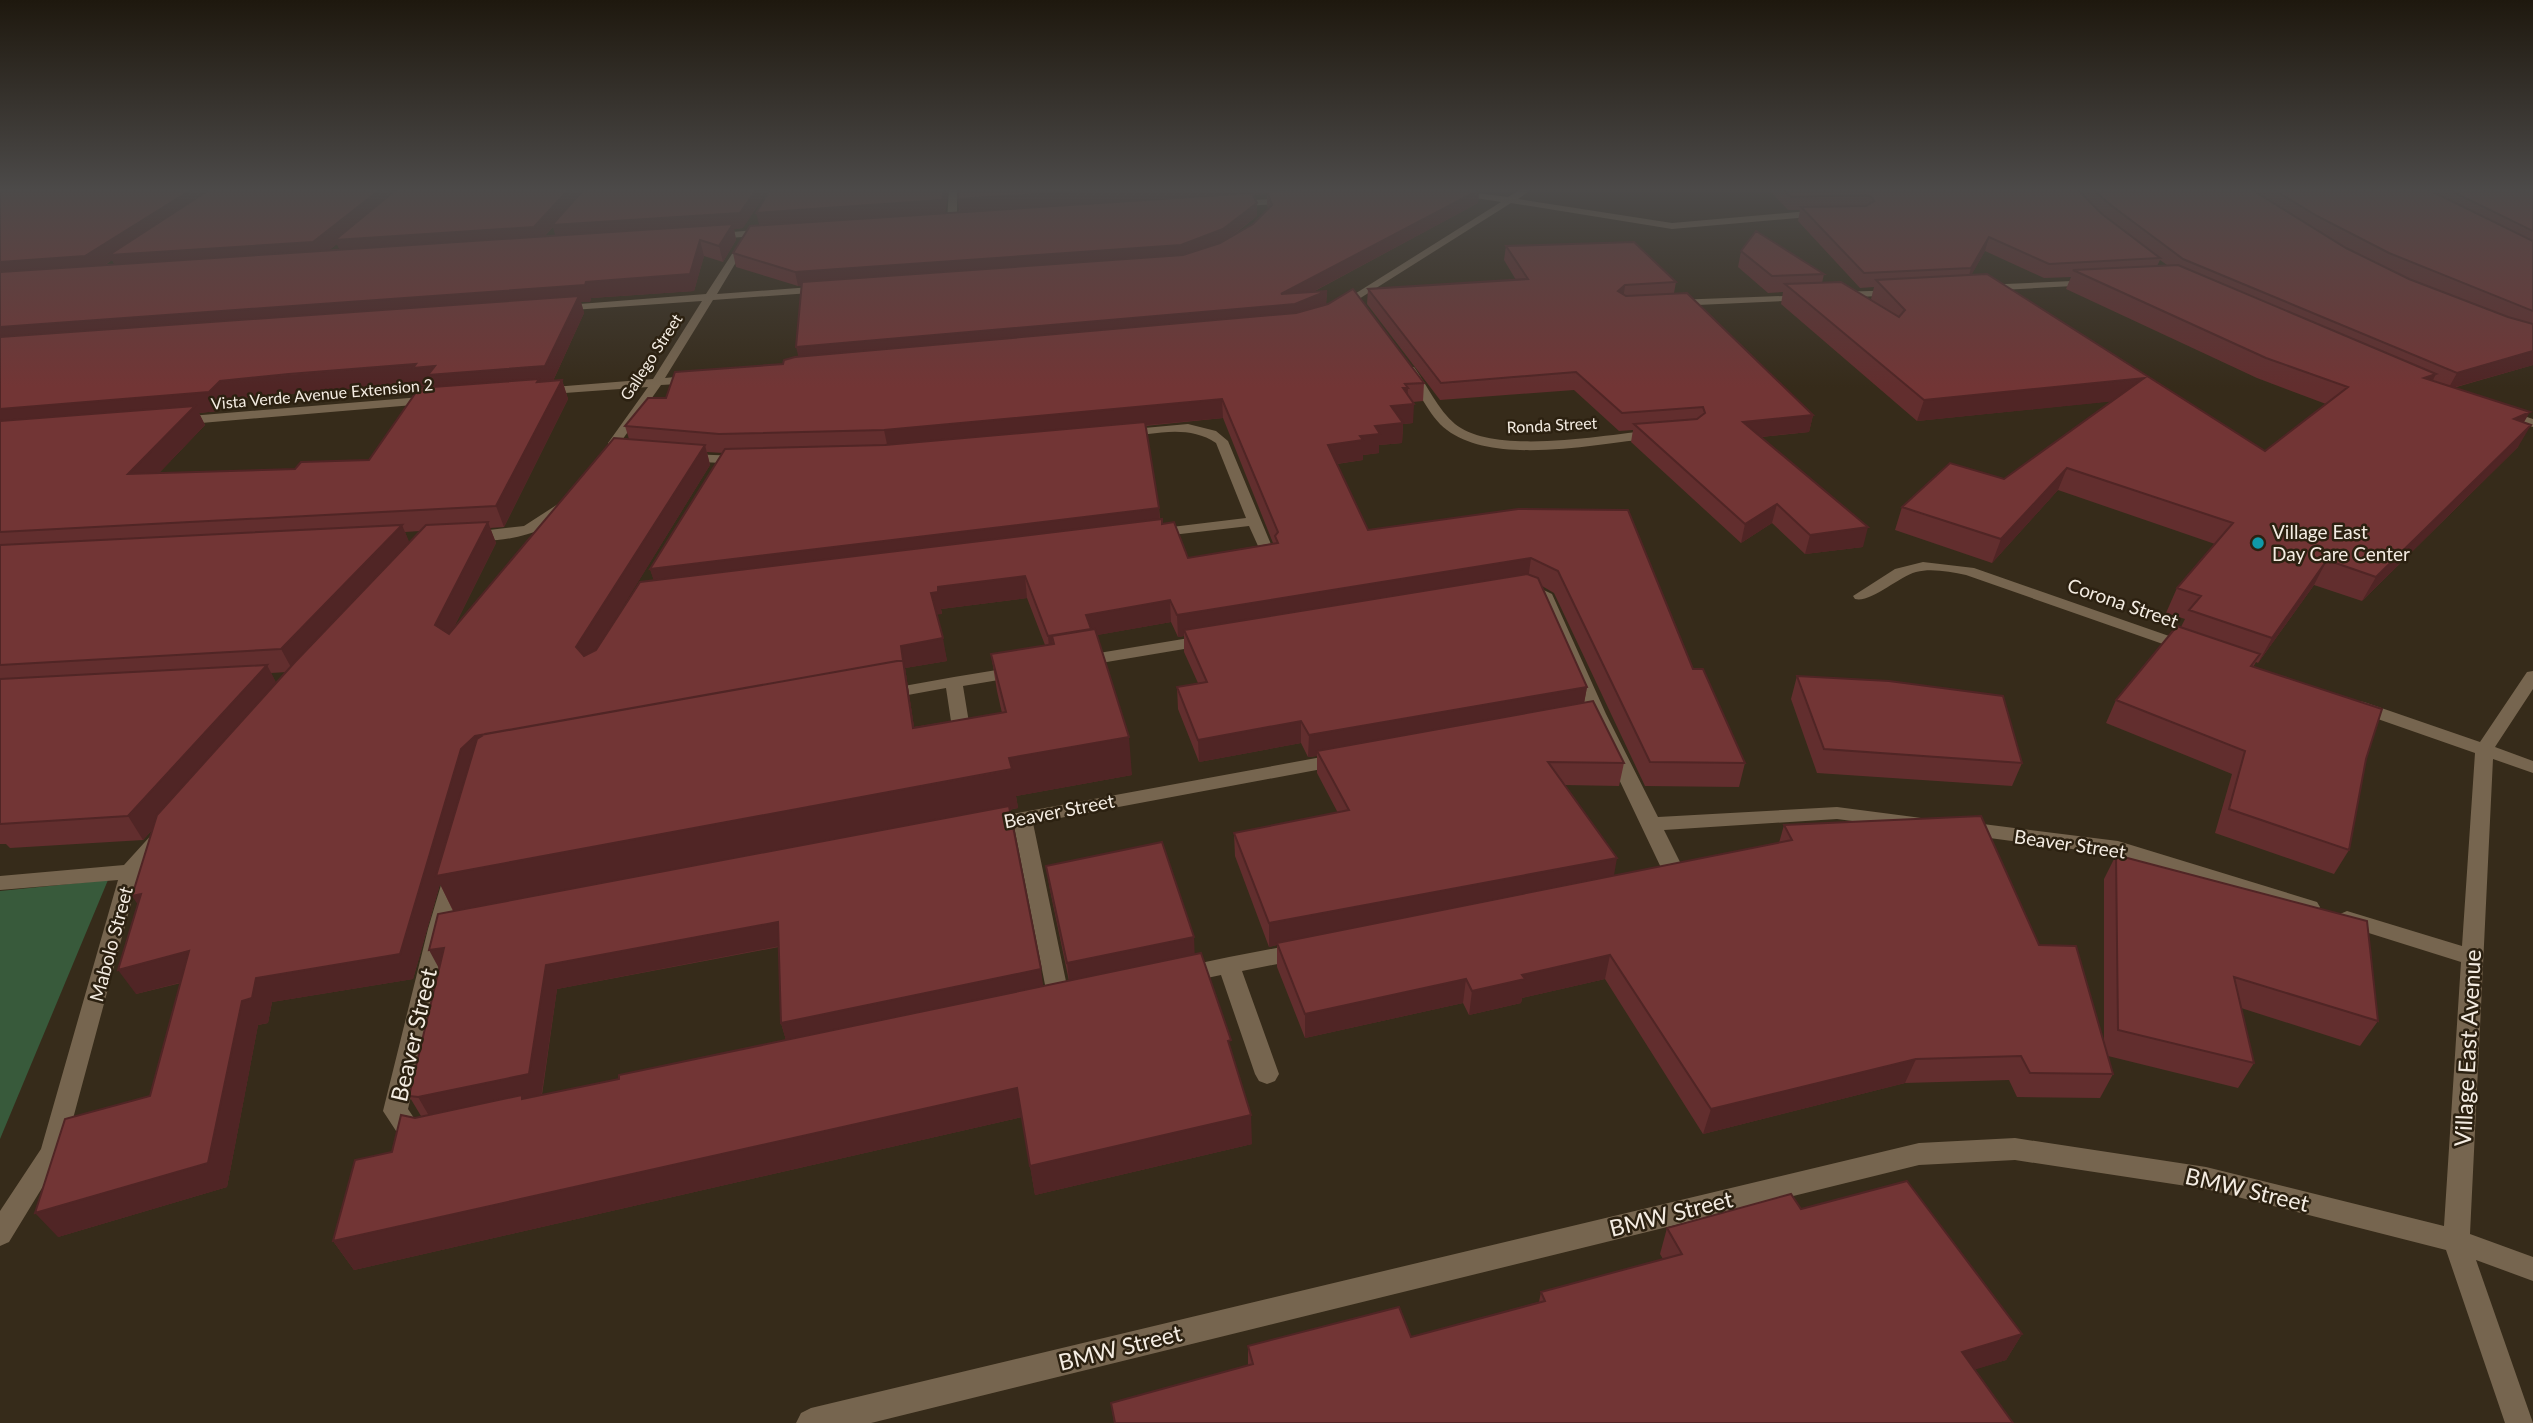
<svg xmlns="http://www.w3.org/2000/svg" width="2533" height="1423" font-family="Lato,sans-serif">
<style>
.green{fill:#385a3b}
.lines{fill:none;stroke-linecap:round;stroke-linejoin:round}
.minor{fill:#76654f;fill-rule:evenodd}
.wall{fill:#622e2e;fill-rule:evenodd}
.shaded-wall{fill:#502525}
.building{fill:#723535;stroke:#502525;stroke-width:2}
.culture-dot{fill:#0f9aa8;stroke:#2c2111;stroke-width:2.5}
.labels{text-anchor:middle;stroke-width:5;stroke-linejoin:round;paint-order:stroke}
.far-street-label{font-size:16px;fill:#f4ece2;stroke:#2c2111}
.poi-label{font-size:19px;fill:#f4ece2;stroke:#2c2111;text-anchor:start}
.street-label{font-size:19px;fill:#f4ece2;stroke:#2c2111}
.near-street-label{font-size:23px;fill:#f4ece2;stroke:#2c2111}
</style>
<rect width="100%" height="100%" fill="#362b1a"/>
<path class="green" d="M108 880 0 1139V891Z"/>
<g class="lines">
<path class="minor" d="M949 188H957V221L952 224 947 221Z
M1523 188H1533L1518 199 1672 223 1820 210 1825 213 1820 216 1672 229 1511 203 1343 309 1334 307 1501 202 1456 195 1453 190 1508 197Z
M1292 198 1289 203 1233 207 1229 204 1233 201Z
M768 229 773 232 771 234 746 236 750 239 717 294 824 286 829 289 824 292 713 300 665 378 695 375 701 379 695 383 661 385 620 443 630 452 628 455H618L608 450V443L648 387 537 395 535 392 541 388 653 379 702 301 558 311 554 310V306L706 294 743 237 712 239 707 236 709 234Z
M2095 280V284L2091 285 1983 291 1978 288 1983 285Z
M1900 290 1901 292 1896 295 1840 298 1835 295 1840 292Z
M1809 295V299L1805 300 1675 306 1670 303 1675 300Z
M1406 367H1414C1427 385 1438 410 1455 424 1495 456 1604 435 1653 430L1659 434 1653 438C1598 444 1494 466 1447 430 1428 416 1418 388 1404 369Z
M433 396 439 400 437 403 178 425 172 421 178 417Z
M2503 409 2533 419V427L2499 416V410Z
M1188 424 1216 431 1228 441 1275 554 1273 557H1263L1249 526 1155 537 1148 533 1155 529 1246 518 1216 443C1188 424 1153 434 1122 438L1116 434 1122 430Z
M686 454 742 456 749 460 742 464 681 461V455Z
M558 504 563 505V511C556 518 550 524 541 529 526 537 477 547 465 536L472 532 524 526Z
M1923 562 1974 568 2192 644 2194 647 2192 650H2180L1966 575C1950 572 1932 568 1916 572 1898 577 1871 603 1855 599L1853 596 1895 569Z
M1527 582 1552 594 1606 714 1658 817 1837 807 1914 817 1921 818 1924 823 1921 828 1914 829 1837 819 1664 830 1685 872 1678 885 1242 971 1279 1074 1275 1081 1267 1084 1259 1081 1255 1074 1221 975 432 1144 400 1137 383 1111 428 929 474 773 487 761 954 677ZM1525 592 1537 597 1588 714 1664 874 1229 957 1068 991 1033 823 1338 766 1347 760 1338 754 990 818 983 819 980 824 983 829 990 830 1014 826 1047 995 432 1124 416 1121 408 1109 450 929 492 776 500 770 946 688 954 741 963 747 972 741 963 686Z
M2533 671V689L2495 747 2533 761V773L2493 759 2470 1234 2533 1257V1281L2476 1260 2533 1423H2505L2446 1250 2206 1189 2015 1160 1919 1165 871 1423H796L801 1413 811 1408 1919 1143 2015 1138 2206 1167 2444 1226 2461 962 2340 924 2337 919 2340 914 2347 911 2462 946 2475 753 2352 710 2349 706 2358 701 2364 702 2480 742 2527 672Z
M1967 822 2118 841 2317 902 2320 907 2317 912 2310 914 2117 855 1960 834 1957 829 1960 824Z
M161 830 168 832 171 837 139 874 64 1152 9 1242 0 1246V1211L41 1149 118 880 0 890V876L124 865 154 832Z"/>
</g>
<path class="wall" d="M0 188 743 228 734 229 736 240 723 262 704 256 694 291 591 298 590 302H581L584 313 553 381 562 380 568 399 504 527 490 528 496 543 454 627 629 439 625 426 666 398 783 364 798 357 802 286H798L736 267 733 253 945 213 959 212 958 188H1490L1485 191 1479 190 1478 203 1313 292 1327 291 1326 304 1424 383 1423 401 1413 402V423L1403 424 1402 443 1379 445V453L1363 455V460L1337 464 1368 530 1518 509 1693 669 1745 763 1739 787 1645 786 1554 593 1542 586 1587 687 1584 703 1624 763 1619 786 1564 785 1614 876 1779 843 1784 825 2039 945 2104 1043V879L2116 855 2378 1021 2360 1046 2241 1008 2254 1063 2238 1088 2108 1056 2113 1074 2100 1098 2017 1097 2009 1080 1905 1083 1703 1134 1605 979 1522 998 1521 1003 1469 1015 1463 1003 1305 1038 1277 967V945L1269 947 1235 856 1234 833 1338 813 1317 773V756L1308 757 1301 743 1199 762 1178 709 1177 687 1198 683 1184 652V636L1178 637 1171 622 1097 635 1132 775 1016 796 1018 808 1009 810 1043 986 1069 981 1050 890 1046 866 1195 954 1231 1052 1252 1144 1035 1195 1022 1117 354 1270 333 1241 415 1118 421 1116 409 1096 453 911 440 884 413 979 272 1002 268 1023 258 1025 227 1187 58 1237 150 1096 181 983 136 994 138 904 154 828 143 840 10 848 6 844H0ZM1267 194V204L1268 209 1253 224 1231 237 1257 216V203L1253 195ZM553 227 556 236 544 237ZM337 244 340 250 328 251ZM112 260 115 265 104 266ZM419 383 421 386 432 385 433 387 369 460 295 469 159 473 205 425 199 413 218 411 229 399ZM1223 418 1273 543 1188 558 1160 519 1159 508 1145 426ZM707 452 723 453 650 569 654 580 596 650 710 465ZM420 531 409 543 405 532ZM1027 598 1045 645 991 654 997 691 1002 713 914 727 905 668 947 661 937 614H942L941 609ZM287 672 276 683 271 673ZM779 947 781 1023 786 1040 619 1079 542 1095 557 989Z
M1767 188H2533V365L2453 388 2524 422 2518 447 2362 601 2314 585 2258 663 2256 662 2253 667 2366 759 2349 850 2334 874 2215 833 2232 774 2106 723 2116 700 2181 627 2185 619 2166 613 2177 588 2215 544 2058 490 1992 563 1895 530 1902 507 2004 479 2112 401 1917 421 1781 304 1783 292 1768 293 1738 267 1741 251 1824 274 1822 283 1872 300 1871 299 1874 287 1860 288 1798 221 1800 210H1788ZM1985 251 2044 278 2071 277 2066 289 2257 378 2326 404 2265 451 1971 275ZM2160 260 2167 265 2157 266Z
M1506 246 1676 282 1674 293 1813 415 1809 432 1761 437 1863 547 1805 554 1772 523 1741 543 1631 442 1633 430 1619 431 1574 390 1440 400 1367 304 1368 289 1516 280 1504 260Z
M1797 676 2022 763 2012 786 1817 773 1791 699Z
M1801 1209 2022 1334 2006 1360 1975 1369 2013 1423H1114L1111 1403 1248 1366V1346L1411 1337 1539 1302 1541 1292 1663 1259 1660 1254 1667 1228Z"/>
<path class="shaded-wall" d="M194 188H770L743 228 734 229 736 240 723 262 719 246 729 229 557 241 553 227 539 242 342 256 337 244 320 257 118 271 112 260 93 272 0 279V262Z
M944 188H949L945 216 760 228 756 213Z
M1135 188H1360L1267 191V194L960 214 958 199Z
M1479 190 1478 203 1290 304 1327 291 1326 307 1294 319 800 363 796 347 1281 294Z
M1257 203V216L1223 242 1182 258 798 286 795 272Z
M1989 237 1985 251 1967 283 1971 268Z
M700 240 704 256 694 291 591 298 590 302H581L584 313 551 385 436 394 432 385 421 386 419 383 229 399 218 411 199 413 205 425 139 494 0 429V409L220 381 416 364 435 366H545L0 345V327L586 282Z
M1625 285 1623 300 1618 291Z
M2533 351V365L2448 389 2457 373Z
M2436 374 2425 396 2424 378Z
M2144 378 2136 399 1917 421 1924 400Z
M562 380 568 399 504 527 496 506Z
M1403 388H1408L1407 404H1414L1413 423 1403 424 1402 443 1379 445V453L1363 455V460L1328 465V445L1360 436 1375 426 1391 406Z
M1222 399 1223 418 888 449 884 430Z
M2530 412 2517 434 2514 419Z
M1813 415 1809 432 1739 439 1743 422Z
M2531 425 2518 447 2362 601 2376 577Z
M705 445 710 465 584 670 576 647Z
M2067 468 2058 490 1992 563 2001 539Z
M1777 504 1772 523 1741 543 1745 524Z
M1159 508 1160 526 656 588 650 569Z
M488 522 496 543 444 647 435 625Z
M402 525 411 546 293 671 281 649Z
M1868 527 1863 547 1805 554 1810 535Z
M1531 558 1528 580 1184 630V636L1178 637 1177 615Z
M2327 560 2314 585 2258 663 2272 638Z
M1025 576 1027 598 941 609 942 614 934 615 931 593 938 587Z
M1170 600 1171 622 1092 636H1052L1054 658H1050L1048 636 1086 615Z
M943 638 947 661 905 668 920 766 906 683 485 759 471 772 443 874 1011 770 1009 758 1129 737 1132 775 1016 796 1018 808 456 916 440 884 413 979 272 1002 268 1023 258 1025 227 1187 58 1237 35 1213 208 1163 242 1001 252 998 256 978 400 954 461 749 475 736 903 660 901 646Z
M267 665 279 688 143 840 128 816Z
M1587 687 1583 709 1317 751V756L1308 757 1309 735Z
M1301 721V743L1199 762 1198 740Z
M1617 858 1613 881 1277 943V945L1269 947V923Z
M141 894 149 921 132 896Z
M778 922 785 945 557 989 541 1098 432 1121 418 1097 546 965Z
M1194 937 1195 961 1070 988 1067 963Z
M444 948 442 974 429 950Z
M189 951 206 976 136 994 118 970Z
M1610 955 1605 979 1522 998 1521 1003 1469 1015 1472 991 1522 975Z
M1041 969 1044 993 788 1047 781 1023Z
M1466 979 1463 1003 1305 1038V1014Z
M1916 1059 1905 1083 1703 1134 1711 1109Z
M1017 1088 1022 1117 354 1270 333 1241Z
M1251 1115 1252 1144 1035 1195 1030 1166Z
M2022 1334 2006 1360 1948 1378 1962 1352Z"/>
<path class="building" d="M0 188H194L85 256 0 262Z
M212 188H382L313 242 109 255Z
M398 188H570L534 227 335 240Z
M585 188H757L740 213 552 225Z
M771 188H944L942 200 756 213Z
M958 188H1135L958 199Z
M1317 188H1464L1479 190 1281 294 1327 291 1295 304 796 347 802 282 1183 255 1220 243 1253 224 1272 205 1267 191Z
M1782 188H2076L2102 214 2160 258 2049 264 1989 237 1971 268 1864 273 1801 207 1866 206 1874 201 1873 198 1866 195 1791 197Z
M2091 188H2249L2346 248 2409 279 2508 317 2533 324V351L2457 373 2183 259 2112 206Z
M2271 188H2425L2533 241V311L2389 253 2317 216Z
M2445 188H2533V231Z
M1252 193 1257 203 1223 229 1181 245 795 272 733 253 750 226Z
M733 224 719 246 700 240 690 274 586 282 585 285 0 327V272Z
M1756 231 1824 274 1772 276 1741 251Z
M1634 242 1676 282 1625 285 1618 291 1626 296 1687 293 1813 415 1743 422 1868 527 1810 535 1777 504 1745 524 1634 424 1697 419 1705 413 1703 407 1622 413 1576 372 1441 383 1368 289 1528 279 1506 246Z
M2178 265 2436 374 2424 378 2530 412 2514 419 2531 425 2376 577 2327 560 2272 638 2189 610 2201 596 2177 588 2233 523 2067 468 2001 539 1902 507 1950 463 2004 479 2144 378 1924 400 1785 284 1841 282 1899 317 1905 310 1876 280 1987 274 2265 451 2348 387 2266 358 2073 270Z
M1353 289 1424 383 1405 384 1408 388H1403L1414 404 1391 406 1403 423 1375 426 1380 434 1360 436 1363 440 1328 445 1368 530 1518 509 1628 510 1693 669H1703L1745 763 1650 762 1558 571 1531 558 1177 615 1170 600 1086 615 1091 629 1048 636 1025 576 938 587V592L931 593 943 638 901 646 903 660 475 736 461 749 400 954 256 978 252 998 242 1001 208 1163 35 1213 65 1119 150 1096 189 951 118 970 141 894 132 896 157 815 295 662 426 525 488 522 435 625 449 634 614 438 705 445 576 647 584 656 596 650 640 582 1162 519V524L1174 522 1188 558 1278 543 1275 536 1278 532 1222 399 884 430 719 434 625 426 648 398H666L675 372 783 364 784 360 795 357 1296 313 1328 304Z
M579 296 545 366 428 375 435 366 413 368 416 364 289 374 220 381 209 392 0 409V337Z
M539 379 537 382 562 380 496 506 0 532V421L195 406 128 474 295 469 301 462 369 460 419 388Z
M1145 422 1159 508 650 569 725 449 885 445Z
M402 525 281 649 0 665V545Z
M1527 574 1538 578 1587 687 1309 735 1301 721 1198 740 1177 687 1207 682 1184 630Z
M2177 626 2260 654 2251 666 2382 709 2366 759 2349 850 2229 809 2245 751 2116 700Z
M1095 629 1129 737 1009 758 1012 769 436 876 477 739 485 734 903 660 913 728 1006 712 991 654 1054 644 1052 636Z
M267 665 128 816 0 824V679Z
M1797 676 1889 681 2003 696 2022 763 1824 749Z
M1593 701 1624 763 1548 762 1617 858 1269 923 1234 833 1349 810 1317 751Z
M1009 806 1041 969 781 1023 778 922 546 965 529 1074 418 1097 409 1096 444 948 429 950 438 914Z
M1981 816 2039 945 2076 946 2113 1074 2030 1073 2021 1056 1916 1059 1711 1109 1610 955 1522 975 1525 979 1472 991 1466 979 1305 1014 1277 943 1792 840 1784 825Z
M1162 842 1194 937 1067 963 1046 866Z
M2116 855 2367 921 2378 1021 2234 977 2254 1063 2118 1030Z
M1201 953 1231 1040 1228 1041 1251 1115 1030 1166 1017 1088 333 1241 355 1160 392 1152 401 1115 415 1118 522 1095V1099L619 1079V1075Z
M1907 1181 2022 1334 1962 1352 2013 1423H1115L1111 1403 1253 1364 1248 1346 1399 1307 1411 1337 1545 1301 1541 1292 1682 1254 1667 1228 1791 1194 1801 1209Z"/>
<linearGradient id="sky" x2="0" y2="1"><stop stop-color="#1e180e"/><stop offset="0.49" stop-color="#4c4a49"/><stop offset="1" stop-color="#4c4a49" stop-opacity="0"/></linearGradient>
<rect width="2533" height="387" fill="url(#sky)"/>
<circle class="culture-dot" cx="2258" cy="543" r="7"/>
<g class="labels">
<g class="far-street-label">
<text transform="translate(651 357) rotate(-57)" y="6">Gallego Street</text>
<text transform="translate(322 394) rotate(-5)" y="6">Vista Verde Avenue Extension 2</text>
<text transform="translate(1552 425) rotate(-3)" y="6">Ronda Street</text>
</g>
<g class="poi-label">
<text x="2272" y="539">Village East<tspan x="2272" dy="22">Day Care Center</tspan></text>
</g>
<g class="street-label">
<text transform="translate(2123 603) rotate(19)" y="7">Corona Street</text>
<text transform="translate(1059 811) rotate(-11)" y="7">Beaver Street</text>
<text transform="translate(2070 844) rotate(8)" y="7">Beaver Street</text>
<text transform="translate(111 944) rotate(-75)" y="7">Mabolo Street</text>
</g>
<g class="near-street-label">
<text transform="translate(414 1035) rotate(-77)" y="8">Beaver Street</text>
<text transform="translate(2468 1048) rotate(-87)" y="8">Village East Avenue</text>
<text transform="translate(2247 1190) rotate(13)" y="8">BMW Street</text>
<text transform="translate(1671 1214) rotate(-14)" y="8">BMW Street</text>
<text transform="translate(1120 1348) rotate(-14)" y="8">BMW Street</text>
</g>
</g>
</svg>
